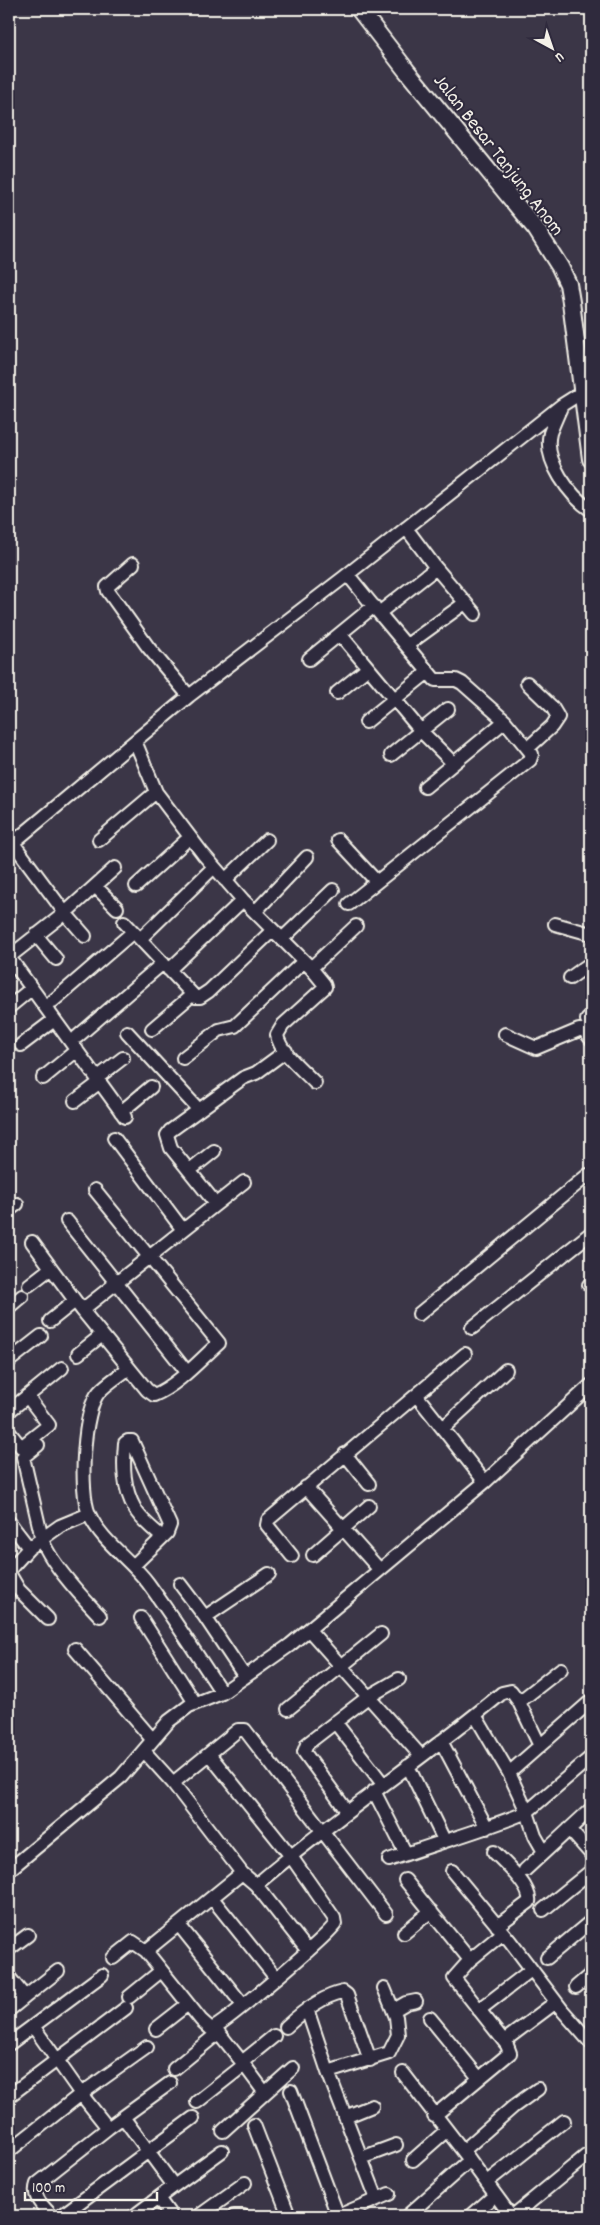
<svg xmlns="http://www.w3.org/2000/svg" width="600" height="2225" font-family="Dekko,sans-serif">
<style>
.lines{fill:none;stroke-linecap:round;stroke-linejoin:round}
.minor-casing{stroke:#f4f1e8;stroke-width:16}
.major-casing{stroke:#f4f1e8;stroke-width:20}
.minor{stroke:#2f2a3d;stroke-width:12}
.major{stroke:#2f2a3d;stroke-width:16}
.labels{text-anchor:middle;stroke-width:4;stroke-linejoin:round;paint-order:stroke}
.street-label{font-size:20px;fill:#f4f1e8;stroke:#2f2a3d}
</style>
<rect width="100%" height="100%" fill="#3b3647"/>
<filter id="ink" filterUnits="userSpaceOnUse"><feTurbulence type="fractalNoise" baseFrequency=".02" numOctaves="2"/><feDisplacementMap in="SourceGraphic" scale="10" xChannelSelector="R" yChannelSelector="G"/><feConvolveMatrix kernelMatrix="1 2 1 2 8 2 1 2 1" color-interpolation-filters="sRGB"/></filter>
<g filter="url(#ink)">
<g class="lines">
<defs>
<path id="minor" d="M561 407C557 416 553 425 550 433 543 461 570 496 591 510
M133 564 107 587 108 591 148 647 189 696
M436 568 475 614
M348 575 379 613 436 568 406 528
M340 634 421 731 453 763
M407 645 465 603
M309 659 374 606
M527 683 552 707 558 717 552 726 528 748
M337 693 368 668
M366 722 428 672
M135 741 156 792 203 854 243 900 311 968 324 984 325 987 283 1025 277 1035C280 1053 303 1070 315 1083
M391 755 448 709
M425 787 505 721
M99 840 156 792
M338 840 376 881
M13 843 65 913 85 936
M9 846 189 696 343 578 562 405 581 393
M225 880 267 840
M95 886 117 908
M136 886 190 837
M349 904 530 760 532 754 505 721 462 683 456 680H435L379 613
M255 912 307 857
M124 922 195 997H200L209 991 273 930
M555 924 591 934
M36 935 56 959
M140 939 214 867
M282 939 333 890
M9 957 125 1117
M9 957 65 913 115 868
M311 968 356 926
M169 970 243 900
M570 978 591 963
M53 1001 133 932
M9 1007 31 989
M587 1020 591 1016
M152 1029 192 995
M127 1032 199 1110
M505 1034 536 1048 579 1030H584L591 1039
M77 1037 163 963
M21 1045 54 1020
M183 1058 219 1030 235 1026 304 961
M43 1078 77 1050
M97 1078 123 1058
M75 1101 100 1082
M121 1112 151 1087
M114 1138 183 1230
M190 1170 214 1151
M216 1204 171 1148 167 1135 170 1131 243 1078 256 1073 286 1051
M9 1210 17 1204
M67 1221 187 1372
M32 1242 82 1310 147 1390 154 1395C177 1386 201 1359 219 1343L95 1190
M29 1285 51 1268
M589 1285 591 1283
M9 1307 22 1296
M82 1310 244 1182
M419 1314 588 1175 591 1180
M50 1321 75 1301
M472 1328 591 1233
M78 1354 102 1335
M9 1361 41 1336
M129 1368C119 1376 107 1383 99 1392 83 1410 79 1492 89 1514 101 1541 130 1559 148 1583 174 1619 198 1656 222 1693
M417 1396 485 1482
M9 1411 62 1368
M443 1428 506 1370
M9 1432 21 1447 49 1425 27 1396
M38 1445 23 1457 40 1530C41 1554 83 1598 100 1616
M345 1454 369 1484
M306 1487 379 1569
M9 1522 29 1548
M313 1555 369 1506
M292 1556 267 1525 268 1520 465 1354
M134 1565 167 1533 170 1525 132 1441H128L125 1443C123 1466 123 1488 135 1509 140 1519 153 1529 162 1537
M9 1570 29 1548 60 1526 89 1514
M9 1573 19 1590 48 1619
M180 1584 205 1617 245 1677
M205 1617 269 1574
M141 1618 195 1703
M309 1630 420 1755
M75 1649 152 1739
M519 1702 561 1669
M288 1709 381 1634
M335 1722 383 1784
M441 1741 487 1828
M144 1751 173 1783
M408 1766 444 1840
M509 1773 591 1701
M374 1791 406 1854
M347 1811 304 1752 307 1744 368 1697 399 1679
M569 1829 591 1854
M546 1850H543L535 1836 527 1812 591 1757
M494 1852C505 1863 532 1887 529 1902L497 1926
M389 1860C435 1843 482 1831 527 1812L509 1773 475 1715
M9 1870 121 1777 169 1721 189 1706 222 1693 290 1645 485 1482 591 1385
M525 1870 591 1809
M452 1871 510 1941 563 2011 591 2043
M405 1880 470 1960
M256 1885 308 1951
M212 1898 276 1978
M543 1910 591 1871
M386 1914 245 1730H238L173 1783 242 1873 256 1885C335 1817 422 1760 502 1693L511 1691 519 1702 540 1746
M179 1925 243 2005
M404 1933 431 1911
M9 1949 28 1935
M146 1951 201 2020 211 2029C223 2025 328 1936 335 1924L334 1918 290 1855 209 1754
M113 1958 133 1942 146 1951 242 1873
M547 1958 591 1921
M9 1977 25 1997 58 1971
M576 1987 591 1974
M129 1997 161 1971
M307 2009 328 2072 377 2199
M9 2010 25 1997
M394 2010 406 2003 416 2001
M479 2010 531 1970
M430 2018 479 2078
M33 2026 81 2094 108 2128
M286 2027C302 2012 322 1996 343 1992L347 1995 370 2060
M215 2028 242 2062
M156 2029 188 2004
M504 2041 556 2002
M9 2044 102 1975
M174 2069 218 2033
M328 2072 389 2053 398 2035 396 2017 384 1988
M403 2073 470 2160 511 2216
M291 2091 338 2216
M265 2093 293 2068
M9 2096 126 2008
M197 2102 244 2065
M434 2116 510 2053 507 2045 454 1978 470 1960 503 1933
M123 2117 174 2186 134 2216
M345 2117 372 2106
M254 2125 289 2216
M223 2131 265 2093 242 2062 274 2036
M9 2151 81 2094 147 2047
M463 2151 513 2107 538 2089
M361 2158 396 2145
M413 2160 447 2130
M487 2182 564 2121
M174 2186 222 2151
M158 2198 171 2216
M52 2216C43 2206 32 2198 37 2184L108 2128 170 2083
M61 2216 193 2118
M199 2216 245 2183
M234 2216H243
M338 2216 389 2194
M407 2216 470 2160
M471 2216 495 2195
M513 2216 586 2156"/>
<path id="major" d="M359 9 406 70 536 229 560 267 568 284 571 302 591 459"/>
</defs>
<use href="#minor" class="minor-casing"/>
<use href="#major" class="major-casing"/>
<use href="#minor" class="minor"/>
<use href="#major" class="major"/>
</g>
</g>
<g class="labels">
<g class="street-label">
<text transform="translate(500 154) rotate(52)" y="7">Jalan Besar Tanjung Anom</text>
</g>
</g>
<rect width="600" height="2225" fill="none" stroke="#2f2a3d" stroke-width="30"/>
<rect x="15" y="15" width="570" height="2195" fill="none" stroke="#f4f1e8" stroke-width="2" filter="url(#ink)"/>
<g transform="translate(552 48) rotate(140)" stroke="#2f2a3d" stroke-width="4" paint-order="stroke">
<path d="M0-4L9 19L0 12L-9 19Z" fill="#f4f1e8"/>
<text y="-8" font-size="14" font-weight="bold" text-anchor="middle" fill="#f4f1e8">U</text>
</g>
<path d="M25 2192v8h132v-8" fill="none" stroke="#f4f1e8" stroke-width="2.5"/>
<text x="32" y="2192" font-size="15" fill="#f4f1e8" stroke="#2f2a3d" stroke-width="4" paint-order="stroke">100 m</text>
</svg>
